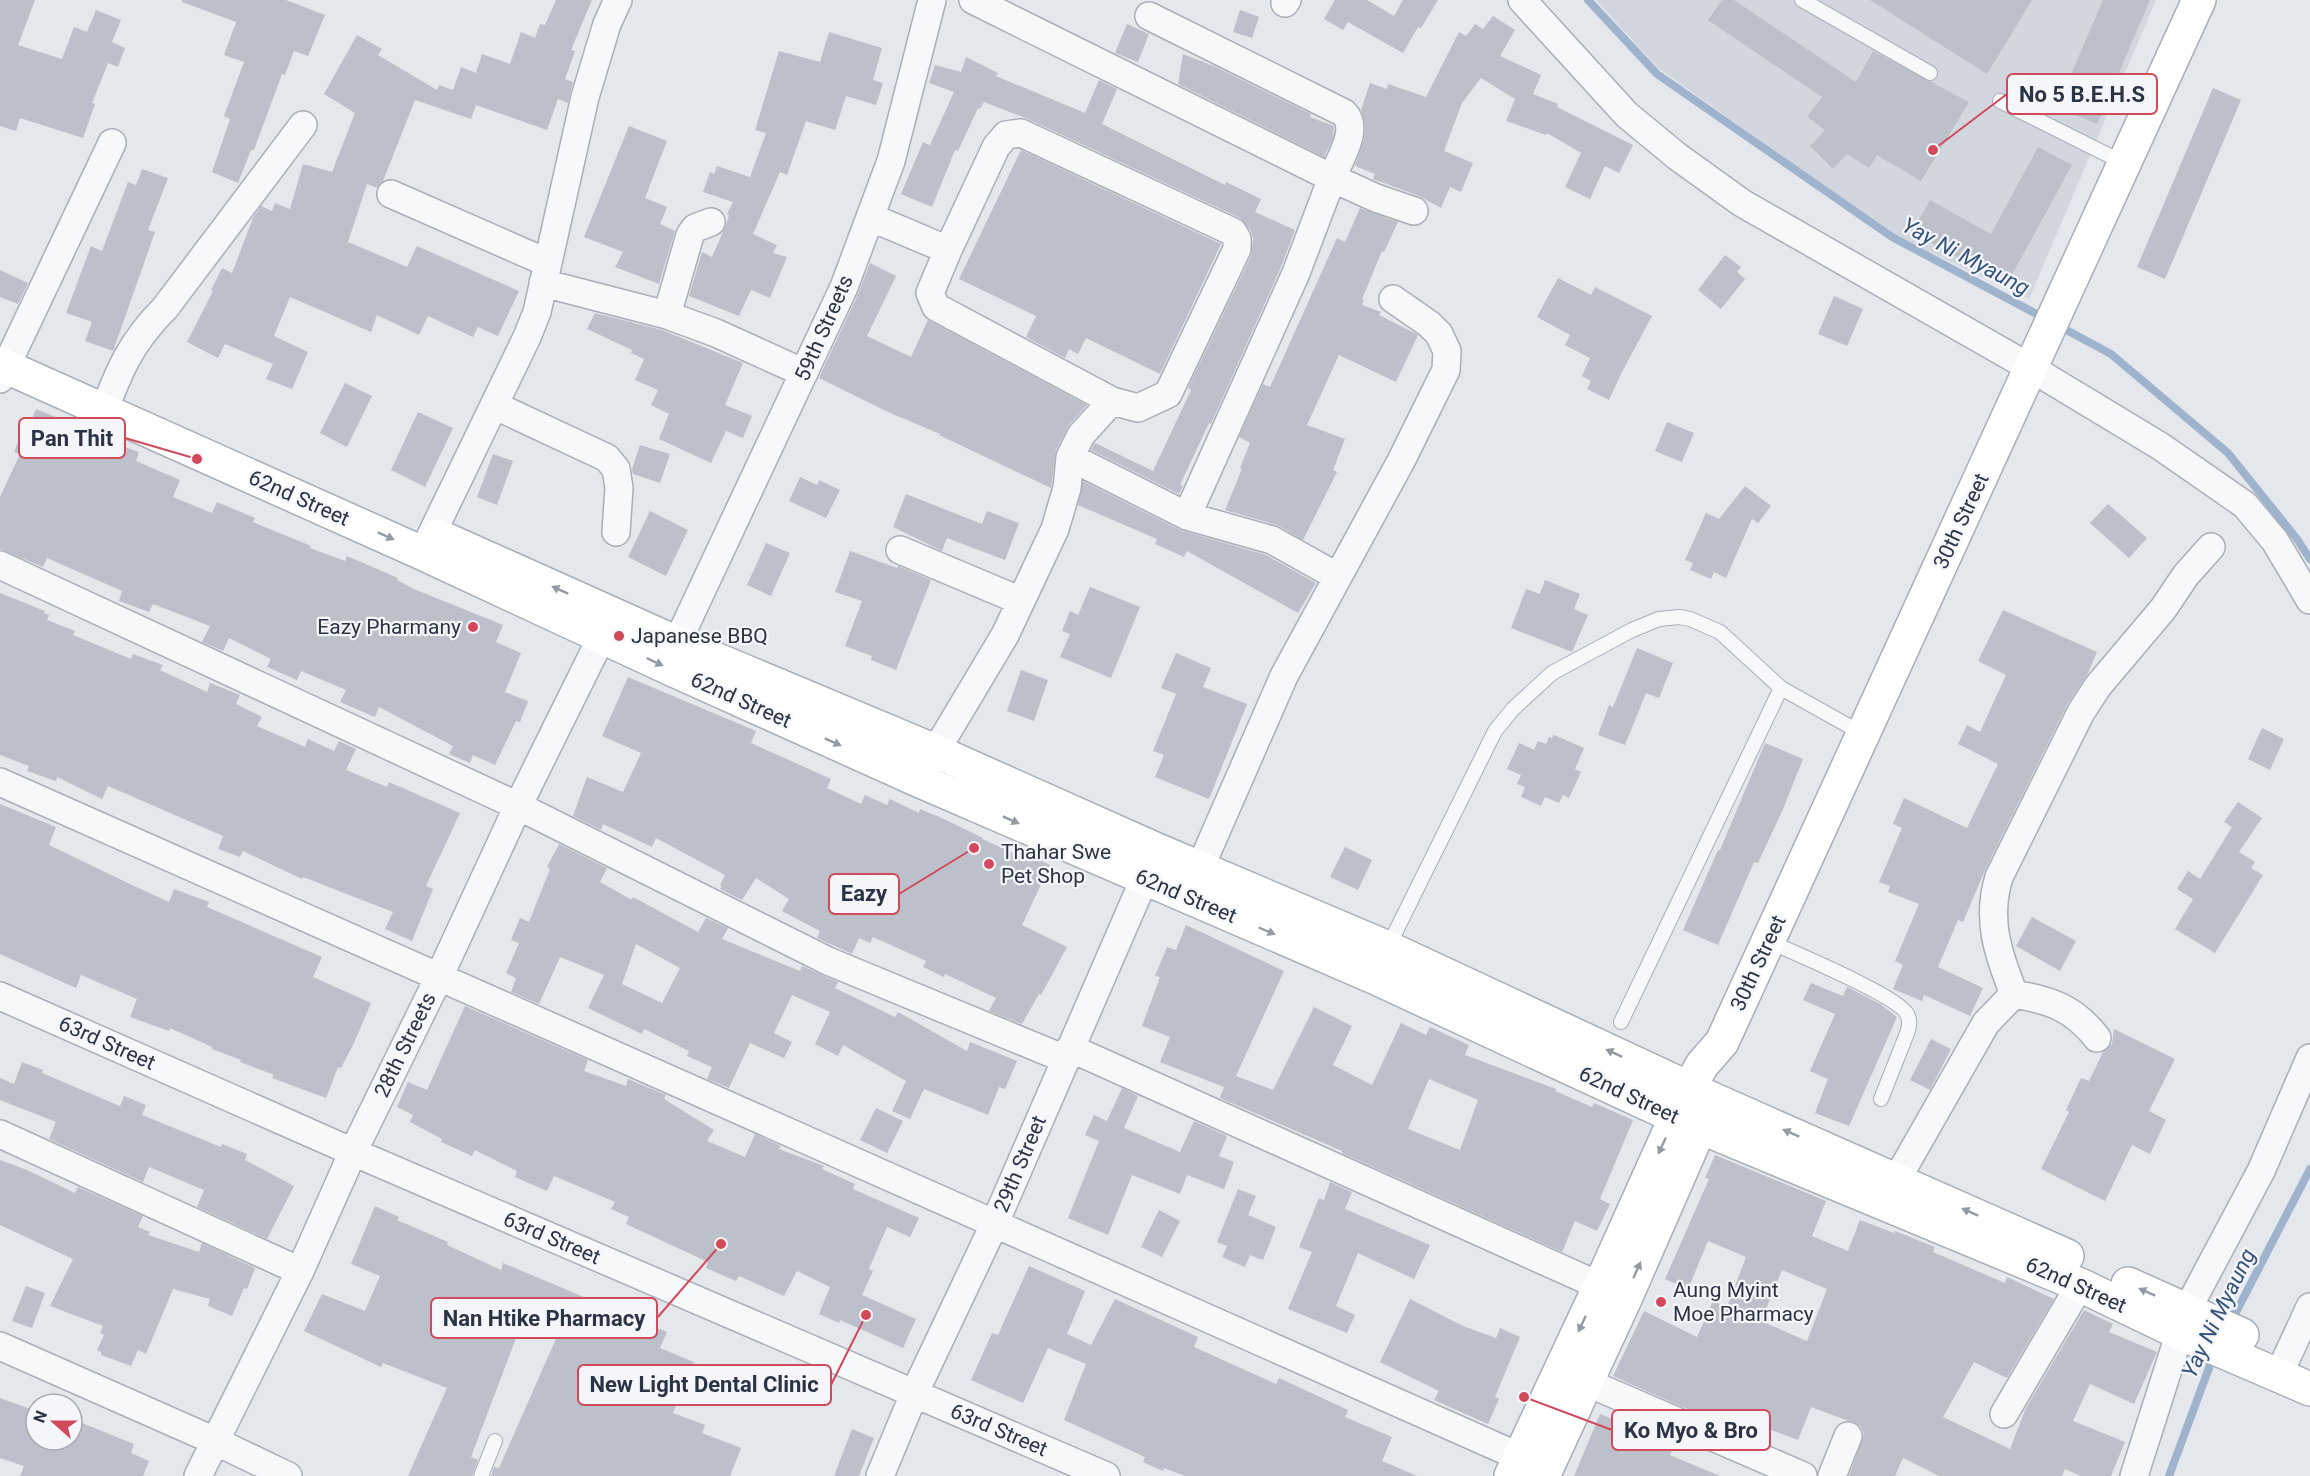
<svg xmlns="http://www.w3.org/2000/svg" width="2310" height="1476" font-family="Roboto,sans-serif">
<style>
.built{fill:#d2d6de}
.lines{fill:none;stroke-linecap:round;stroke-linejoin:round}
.stream{stroke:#9fb4cc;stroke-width:8}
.building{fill:#bbc0ca;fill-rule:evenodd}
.service-casing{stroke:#a9aeb7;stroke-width:16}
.minor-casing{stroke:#a9aeb7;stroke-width:30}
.secondary-casing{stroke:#a9aeb7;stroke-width:36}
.service{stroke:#f7f8fa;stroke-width:14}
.minor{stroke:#f7f8fa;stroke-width:27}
.secondary{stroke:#fff;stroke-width:33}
.oneway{fill:#959aa2}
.poi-dot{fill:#d1495b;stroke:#f4f6f9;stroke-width:2}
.labels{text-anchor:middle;stroke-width:4.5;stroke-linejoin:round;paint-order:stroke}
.street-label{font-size:21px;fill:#2b3445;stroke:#f4f6f9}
.poi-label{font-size:21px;fill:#2b3445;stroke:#f4f6f9;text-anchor:start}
.water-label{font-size:22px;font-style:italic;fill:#34527a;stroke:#f4f6f9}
.leader{fill:none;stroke:#d1495b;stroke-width:2}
.callout-dot{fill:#d1495b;stroke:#f4f6f9;stroke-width:2}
.callout{fill:#f4f6f9;stroke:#d1495b;stroke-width:2}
.callout-label{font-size:22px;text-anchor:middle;font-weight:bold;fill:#2b3445}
</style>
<rect width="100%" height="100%" fill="#e4e7ec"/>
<path class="built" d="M1596 0H2156L2029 299 1888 232 1657 67Z"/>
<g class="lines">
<path class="stream" d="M1588 0 1657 74 1892 237 2046 319
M2059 326 2111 354 2228 453 2297 539 2310 559
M2231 1322 2310 1169
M2169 1476 2213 1357"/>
</g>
<path class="building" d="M0 0H35L18 45 62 59 74 27 87 32 96 10 121 20 112 42 125 48 118 67 108 63 92 103 95 104 83 138 20 118 16 131 0 126Z
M182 0H286L325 15 308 56 294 51 285 75 282 74 254 150H251L238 183 212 172 230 119 224 116 244 62 224 55 236 22 182 2Z
M556 0H592L571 50 575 51 565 79 573 82 568 103 558 99 547 130 476 105 471 119 415 100 383 181 377 188 367 184 348 242 407 267 417 246 519 291 498 336 478 327 473 337 428 316 419 335 377 315 371 332 290 297 274 336 308 352 292 389 266 379 273 364 225 344 218 358 187 342 213 291 211 290 222 268 232 273 253 218 261 206 272 211 275 203 290 209 303 164 332 172 355 113 324 94 357 35 382 49 378 55 437 90 439 85 453 90 461 67 476 73 482 54 510 64 521 32 535 38 540 24 545 25Z
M1335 0H1367L1394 16 1403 0H1438L1421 28 1418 27 1403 53 1348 22 1343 30 1324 19Z
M1722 0H1734L1856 82 1873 51 1969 102 1921 181 1877 155 1869 168 1847 154 1833 169 1810 146 1825 130 1807 117 1822 97 1708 20Z
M1870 0H2032L1987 74Z
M2103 0H2150L2097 124 2057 107Z
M1240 10 1259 17 1252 38 1233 32Z
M1493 16 1515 30 1500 56 1541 75 1533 94 1558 104 1557 107 1633 145 1619 173 1605 166 1590 199 1565 187 1581 153 1547 133 1546 135 1506 121 1515 99 1481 78 1462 103 1444 151 1473 163 1461 192 1450 187 1441 208 1419 196 1373 179 1375 174 1355 166 1364 140 1365 124 1361 110 1370 83 1387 89 1388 84 1426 97 1459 32 1466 36 1475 24 1483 29Z
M1127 24 1149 34 1138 62 1115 53Z
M829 32 882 48 873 80 883 83 876 105 846 96 835 130 806 121 787 175 780 172 753 234 777 245 773 253 787 257 770 298 751 290 739 316 689 296 702 252 712 257 726 225 729 215 727 214 733 202 703 192 710 172 714 174 717 166 750 177 766 133 755 130 779 51 820 62Z
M1183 54 1216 67 1311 114 1310 117 1334 126 1332 140 1324 157 1178 84Z
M966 57 998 73 996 76 1085 113 1099 80 1117 89 1102 124 1225 185 1226 182 1261 199 1255 212 1295 230 1281 267 1211 424 1209 423 1180 485 1183 486 1179 494 1091 450 1095 443 1153 471 1191 390 1188 388 1251 256 1253 239 1251 231 1240 218 1028 119 984 102 980 109 978 108 958 151 955 150 932 207 901 194 923 142 930 145 954 92 929 83 935 65 961 72Z
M2213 88 2241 100 2165 279 2137 267Z
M629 126 667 141 645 198 667 207 660 224 675 231 659 284 615 267 623 252 584 237Z
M2038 147 2072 165 2007 284 1912 232 1930 200 1991 234Z
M1021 150 1221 244 1160 374 1086 338 1078 354 1069 349 1065 358 1026 337 1036 316 959 279Z
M142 169 168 178 148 230 155 232 113 351 85 341 92 322 66 313 91 246 102 251 128 182 136 185Z
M1360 208 1398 222 1384 252 1382 251 1362 299 1364 300 1362 305 1381 312 1379 315 1418 335 1396 382 1339 355 1307 425 1345 439 1333 470 1337 472 1303 540 1277 525 1225 510 1242 469 1240 468 1250 443 1239 437 1263 384 1270 387 1337 238 1345 242Z
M1725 255 1741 267 1737 272 1745 279 1721 309 1698 290Z
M870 263 896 276 867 336 911 357 928 320 1087 405 1069 425 1056 450 1051 488 939 435 940 434 888 412 819 378 858 294Z
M0 270 28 283 18 304 0 297Z
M1558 278 1591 295 1595 287 1652 316 1621 374 1609 400 1587 389 1591 381 1582 376 1590 358 1565 345 1570 335 1537 317Z
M1834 296 1863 309 1847 346 1818 334Z
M595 313 662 330 743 363 725 405 752 416 743 438 726 431 711 463 659 439 669 414 651 405 658 390 635 380 644 359 631 353 632 350 587 329Z
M345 383 372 396 347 447 320 433Z
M36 409 63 420 61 424 113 445V443L139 452 136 461 180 480 173 497 212 513 217 502 255 518 253 522 311 546 310 548 345 561 347 556 398 578 397 580 414 589 503 625 496 642 521 653 505 692 528 701 520 722 516 721 495 765 473 755 470 763 449 754 453 746 379 707 375 717 340 702 346 690 301 671 297 680 267 667 271 659 229 638 223 651 202 642 210 626 153 604 149 612 119 601 122 591 47 558 43 567 0 549V497L20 454 14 452 21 435 25 436Z
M418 412 453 428 425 487 391 470Z
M1667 422 1694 433 1682 462 1655 451Z
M640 445 670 454 660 483 633 474 632 469Z
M493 454 513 461 497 505 477 497Z
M800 477 817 485 819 480 840 490 826 518 789 501Z
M1083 481 1180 530 1266 555 1316 583 1298 613 1187 551 1184 557 1155 544 1157 539 1078 505Z
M1745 486 1771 506 1758 523 1752 519 1726 578 1714 572 1711 579 1690 570 1693 563 1685 560 1706 513 1719 519Z
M906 494 982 524 987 511 1019 523 1005 560 947 538 942 551 893 527Z
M2108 504 2147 538 2129 558 2090 523Z
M650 511 688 530 666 576 628 557Z
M766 543 790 553 771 596 747 585Z
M850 551 897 568 898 566 931 580 896 670 871 660 872 656 845 646 862 601 835 592Z
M1545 580 1580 594 1574 609 1588 615 1572 652 1511 628 1526 589 1540 594Z
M1090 587 1140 607 1111 678 1060 657 1070 634 1062 631 1070 611 1078 615Z
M0 593 45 611 44 613 49 615 47 620 75 631 73 635 131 659 133 654 163 665 160 670 207 692 210 683 240 695 236 704 262 717 257 726 305 747 308 739 334 751 339 741 356 749 346 770 387 787 389 782 460 813 426 886 433 889 412 941 385 929 393 912 303 877 302 879 243 851 240 857 218 849 223 836 108 786 102 799 57 777 56 781 27 771 29 766 0 755Z
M2003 610 2097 652 2087 675 2067 705 1985 870 1963 922 1958 920 1938 967 1983 988 1970 1016 1924 995 1922 1001 1893 989 1903 965 1895 961 1919 904 1888 892 1890 886 1879 882 1902 828 1893 824 1904 798 1967 828 1998 764 1958 744 1967 725 1980 732 2006 675 1978 661Z
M1637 648 1673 663 1659 698 1646 693 1625 745 1598 735 1609 705 1613 707Z
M1176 653 1211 668 1203 687 1247 704 1209 799 1155 777 1164 755 1153 751 1176 694 1161 688Z
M1021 670 1048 680 1034 721 1007 711Z
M628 677 756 731 751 743 831 779 827 788 861 804 865 795 887 805 890 799 919 813 920 809 944 819 983 838 982 839 1027 859 1029 855 1050 865 1022 925 1067 947 1041 995 1039 994 1022 1024 989 1011 996 998 945 974 944 977 923 967 926 961 873 937 870 943 859 938 852 954 817 938 820 931 782 911 789 899 756 878 742 900 720 889 722 886 720 885 725 875 656 838 652 847 603 824 601 830 573 816 587 777 623 792 641 753 602 736Z
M2262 728 2284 739 2270 770 2248 759Z
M1554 735 1584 748 1575 769 1581 772 1569 798 1563 795 1559 803 1545 797 1541 806 1521 797 1525 787 1517 784 1521 775 1507 769 1519 743 1534 750 1538 741 1546 744 1549 737 1552 738Z
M1765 743 1803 759 1783 809 1758 863 1754 862 1718 945 1683 930 1718 850H1720Z
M2238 802 2262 818 2239 852 2255 862 2251 868 2263 875 2215 953 2175 929 2193 899 2177 889 2188 871 2200 879 2232 827 2224 822Z
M0 804 56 827 49 845 134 886 169 902 174 889 209 902 207 907 322 957 313 977 371 1003 353 1045 341 1068 338 1067 326 1098 272 1078 274 1075 240 1062 241 1060 212 1049V1047L170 1028 169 1031 130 1017 137 999 81 975 76 988 0 954Z
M559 844 607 868 600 882 632 900 633 897 698 932 706 918 728 928 722 939 800 971 802 966 838 982 835 988 895 1017 898 1012 967 1051 970 1042 1017 1061 1005 1089 999 1087 988 1115 924 1089 910 1119 892 1111 906 1081 843 1045 838 1056 815 1044 830 1012 792 995 774 1033 792 1042 784 1058 750 1043 729 1088 707 1079 712 1067 687 1056 689 1051 644 1029 642 1034 588 1008 604 975 560 957 539 1004 511 992 516 978 506 973 519 943 511 940 520 918 529 922 550 869 547 867ZM636 944 680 968 662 1003 622 984Z
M1345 847 1372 860 1358 890 1330 877Z
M2032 917 2076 941 2060 971 2016 946Z
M1186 925 1284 971 1236 1076 1273 1090 1314 1007 1352 1026 1333 1065 1372 1085 1401 1023 1426 1035 1430 1027 1469 1045 1465 1055 1556 1089 1555 1091 1592 1107 1594 1103 1633 1120 1600 1199 1610 1204 1597 1231 1575 1221 1562 1252 1342 1153V1151L1220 1098 1224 1087 1160 1062 1170 1037 1142 1026 1160 977 1155 976 1167 947 1176 950ZM1429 1079 1478 1100 1460 1150 1408 1129Z
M1811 983 1843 996 1847 987 1880 1004 1897 1017 1849 1126 1815 1113 1828 1079 1810 1071 1835 1014 1803 1000Z
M465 1006 588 1060 584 1071 626 1086 628 1079 666 1095 664 1099 714 1130 707 1141 745 1157 755 1134 781 1146 779 1149 824 1166 822 1169 855 1184 853 1189 919 1218 910 1237 887 1227 869 1269 873 1271 862 1295 916 1319 903 1348 840 1320 839 1323 819 1314 830 1287 797 1271 784 1296 739 1276 736 1281 706 1268 708 1262 626 1224 629 1217 611 1209 615 1202 554 1176 547 1191 515 1177 517 1171 475 1150 472 1156 441 1142 442 1139 410 1122 413 1115 397 1107 408 1082 427 1090Z
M2114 1029 2175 1059 2149 1111 2166 1120 2150 1154 2132 1145 2105 1201 2041 1169 2069 1112 2066 1110 2081 1078 2089 1081 2103 1052 2112 1044Z
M1931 1039 1951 1049 1930 1090 1910 1080Z
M22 1062 43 1070 42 1073 120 1106 124 1096 146 1105 142 1115 221 1147 222 1144 247 1154 245 1160 294 1186 267 1239 197 1207 204 1190 149 1167 143 1182 49 1139 56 1122 0 1100V1078L14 1084Z
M1122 1088 1138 1096 1124 1128 1180 1152 1194 1121 1227 1136 1219 1156 1234 1162 1224 1189 1187 1175 1180 1194 1132 1175 1108 1235 1068 1218 1099 1141 1085 1135 1094 1115 1107 1121Z
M876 1108 903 1121 887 1153 860 1140Z
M1715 1155 1826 1201 1812 1236 1848 1251 1860 1220 1894 1233 1895 1231 1935 1247 1933 1252 2005 1283 2007 1277 2054 1299 2007 1378 1974 1362 1943 1417 2010 1449 2026 1408 2084 1310 2113 1324 2109 1332 2157 1352 2134 1404 2090 1384 2073 1421 2125 1442 2111 1476H2081L2065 1469 2062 1476H1939L1903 1458 1895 1476H1849L1864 1434 1861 1427 1854 1422 1846 1420 1811 1407 1798 1440 1761 1426 1758 1436 1680 1406 1613 1376 1644 1311 1697 1337 1713 1301 1727 1307 1746 1257 1708 1241 1688 1289 1665 1279 1709 1179 1705 1178ZM1782 1270 1827 1289 1807 1341 1761 1321Z
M0 1160 27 1170 75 1193 78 1187 143 1216 138 1227 150 1232 148 1235 199 1252 202 1243 255 1268 247 1289 244 1288 232 1316 208 1306 210 1299 173 1289 146 1354 138 1350 131 1366 101 1355V1352L97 1350 104 1335 100 1333 103 1326 50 1306 73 1259 0 1225Z
M1330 1182 1352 1192 1345 1209 1430 1245 1414 1279 1358 1253 1336 1306 1355 1315 1347 1333 1288 1309 1312 1252 1299 1247 1319 1198 1324 1200Z
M1238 1189 1256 1196 1248 1215 1276 1227 1263 1260 1250 1255 1245 1267 1222 1257 1227 1246 1217 1242Z
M375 1206 399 1217 397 1220 448 1242 447 1245 501 1270 503 1263 667 1332 660 1348 694 1362 673 1413 705 1425 702 1433 741 1448 730 1476H491L494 1467 499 1468 559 1332 524 1317 471 1457 478 1460 472 1476H408L447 1388 383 1363 381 1367 304 1331 322 1294 365 1311 380 1276 351 1264Z
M1159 1210 1180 1221 1162 1257 1141 1247Z
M1029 1266 1085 1291 1067 1334 1091 1345 1115 1299 1198 1337 1194 1347 1276 1384 1279 1378 1348 1410 1345 1417 1392 1437 1382 1461 1417 1476H1185L1164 1468 1163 1471 1143 1462 1145 1457 1064 1420 1086 1364 1048 1348 1023 1403 971 1380 992 1333 998 1335Z
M26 1286 45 1293 32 1328 12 1321Z
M1410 1299 1463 1326 1496 1338 1500 1328 1520 1337 1495 1397 1499 1399 1488 1424 1434 1400 1439 1391 1380 1362Z
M0 1398 36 1411V1440H72V1419L134 1444 131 1453 149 1461 143 1476H20L24 1466 0 1458Z
M1600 1414 1653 1436 1651 1442 1672 1450 1670 1455 1720 1476H1574Z
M852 1429 874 1438 859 1476H834Z"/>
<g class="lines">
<defs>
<path id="service" d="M1802 0 1930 73
M2000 101 2124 163
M1768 941C1792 952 1898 996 1907 1014 1911 1021 1909 1029 1906 1036L1881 1099
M1388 947 1495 731 1513 709 1552 673 1632 630 1659 619 1679 617 1690 619 1720 632 1781 688
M1621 1022 1781 688 1863 734
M481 1476 495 1441"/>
<path id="minor" d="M973 0 1332 178 1296 273 1187 516 1070 457
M1522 0 1627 115 1678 157 1742 203 2031 368 2160 446 2245 505 2275 541 2310 600
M1285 3 1287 0
M1149 16 1344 113C1360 129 1339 160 1332 178L1376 198 1414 211
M391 194 548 263
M870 217 948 250 996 147 1006 135 1021 133 1233 232 1237 239V249L1168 394 1138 408 1112 401 1081 435 1070 457 1067 488 1055 529 1005 635 925 769
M948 250 930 293 936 307 1112 401
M543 283 667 315 716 333 804 373
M667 315 690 235 695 228 711 222
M0 379 112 143
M494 405 607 458 616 469 619 488 616 532
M104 411C120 368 132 341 165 308L303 125
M1187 516 1272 540 1338 577
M900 550 1021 601
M423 552 527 337 537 312 585 97 607 24 618 0
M0 565 518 806 828 961 1065 1059
M677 643 844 287 891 161 932 0
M0 782 1520 1457
M1200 868 1284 676 1401 461 1446 370 1447 351 1439 334 1429 324 1393 299
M2014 994C1998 954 1986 919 1999 877L2081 712 2098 686 2163 609 2186 575 2211 547
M0 996 353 1152 1106 1476
M1070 1048 1600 1286
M0 1134 300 1271
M1889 1200 1897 1179 1986 1023 2014 994C2050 1000 2074 1008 2097 1038
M0 1346 215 1441 288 1476
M2279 1374 2310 1307
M1586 1382 1803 1476
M2004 1414 2080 1285
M198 1476 300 1271 353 1152 439 977 518 806 610 620
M880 1476 914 1394 994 1225 1153 859
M1832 1476 1848 1436
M2134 1476 2187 1310 2261 1171 2310 1058"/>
<path id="secondary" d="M0 364 422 553 667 667 918 780 1374 977 1676 1117 2080 1285 2180 1333 2310 1389
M438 536 677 643 935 751 1157 850 1388 948 1712 1099 2067 1256
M2128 1284 2242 1335
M1511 1476 1600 1286 1689 1088 1702 1065 1722 1042 2199 0
M1543 1476 1625 1299 1709 1107"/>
</defs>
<use href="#service" class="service-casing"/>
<use href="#minor" class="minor-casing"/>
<use href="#secondary" class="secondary-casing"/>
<use href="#service" class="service"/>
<use href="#minor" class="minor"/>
<use href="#secondary" class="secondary"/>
</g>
<defs><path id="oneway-solid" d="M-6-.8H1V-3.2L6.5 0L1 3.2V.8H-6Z" transform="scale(1.5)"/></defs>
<g class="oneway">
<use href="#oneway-solid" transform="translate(386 536) rotate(24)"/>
<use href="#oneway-solid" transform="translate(560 590) rotate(-156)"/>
<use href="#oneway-solid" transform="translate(655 662) rotate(25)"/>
<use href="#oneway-solid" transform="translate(833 742) rotate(24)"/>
<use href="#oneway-solid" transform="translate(1011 820) rotate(24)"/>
<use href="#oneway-solid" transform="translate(1267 931) rotate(23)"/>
<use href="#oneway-solid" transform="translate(1614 1053) rotate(-155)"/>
<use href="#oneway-solid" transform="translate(1791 1133) rotate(-156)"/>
<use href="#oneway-solid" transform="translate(1662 1146) rotate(115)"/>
<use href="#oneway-solid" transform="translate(1970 1212) rotate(-156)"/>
<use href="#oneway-solid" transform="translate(1637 1270) rotate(-66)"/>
<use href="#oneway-solid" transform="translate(2147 1292) rotate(-156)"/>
<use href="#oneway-solid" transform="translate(1582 1324) rotate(115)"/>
</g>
<g class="poi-dot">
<circle cx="473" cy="627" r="6"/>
<circle cx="619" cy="636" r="6"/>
<circle cx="989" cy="864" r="6"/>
<circle cx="1661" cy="1302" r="6"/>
</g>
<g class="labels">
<g class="street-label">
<text transform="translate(824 328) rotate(-66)" y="7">59th Streets</text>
<text transform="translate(299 498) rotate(24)" y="7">62nd Street</text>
<text transform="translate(1961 521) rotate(-65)" y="7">30th Street</text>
<text transform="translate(741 700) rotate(24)" y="7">62nd Street</text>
<text transform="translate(1186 896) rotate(23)" y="7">62nd Street</text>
<text transform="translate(1758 963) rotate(-65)" y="7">30th Street</text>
<text transform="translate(107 1043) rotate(24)" y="7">63rd Street</text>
<text transform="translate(405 1045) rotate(-64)" y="7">28th Streets</text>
<text transform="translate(1629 1095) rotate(25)" y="7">62nd Street</text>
<text transform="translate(1020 1164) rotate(-67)" y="7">29th Street</text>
<text transform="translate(552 1238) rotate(23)" y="7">63rd Street</text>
<text transform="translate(2076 1285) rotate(24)" y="7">62nd Street</text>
<text transform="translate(999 1430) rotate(23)" y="7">63rd Street</text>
</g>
<g class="poi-label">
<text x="461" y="634" text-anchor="end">Eazy Pharmany</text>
<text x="631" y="643">Japanese BBQ</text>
<text x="1001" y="859">Thahar Swe<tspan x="1001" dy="24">Pet Shop</tspan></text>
<text x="1673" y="1297">Aung Myint<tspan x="1673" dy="24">Moe Pharmacy</tspan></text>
</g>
<g class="water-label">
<text transform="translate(1966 256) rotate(28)" y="8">Yay Ni Myaung</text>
<text transform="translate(2218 1313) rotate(-64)" y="8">Yay Ni Myaung</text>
</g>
</g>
<path class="leader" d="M1933 150L2007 94M197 459L125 438M974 848L899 894M721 1244L657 1318M866 1315L831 1385M1524 1397L1612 1430"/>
<g class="callout-dot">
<circle cx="1933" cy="150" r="6"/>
<circle cx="197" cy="459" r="6"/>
<circle cx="974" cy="848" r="6"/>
<circle cx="721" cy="1244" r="6"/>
<circle cx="866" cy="1315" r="6"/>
<circle cx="1524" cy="1397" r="6"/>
</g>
<g class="callout">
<rect x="2007" y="74" width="150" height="40" rx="6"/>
<rect x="19" y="418" width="106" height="40" rx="6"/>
<rect x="829" y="874" width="70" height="40" rx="6"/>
<rect x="431" y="1298" width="226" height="40" rx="6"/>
<rect x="578" y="1365" width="253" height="40" rx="6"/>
<rect x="1612" y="1410" width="158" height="40" rx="6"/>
</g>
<g class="callout-label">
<text x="2082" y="102">No 5 B.E.H.S</text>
<text x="72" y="446">Pan Thit</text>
<text x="864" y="901">Eazy</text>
<text x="544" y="1326">Nan Htike Pharmacy</text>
<text x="704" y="1392">New Light Dental Clinic</text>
<text x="1691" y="1438">Ko Myo &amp; Bro</text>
</g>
<g transform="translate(54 1422) rotate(291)"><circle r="28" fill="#f4f6f9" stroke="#a4a8b1" stroke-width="1.5"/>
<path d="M0-4.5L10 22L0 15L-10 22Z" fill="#d1495b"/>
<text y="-9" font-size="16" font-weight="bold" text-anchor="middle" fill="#2b3445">N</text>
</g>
</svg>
